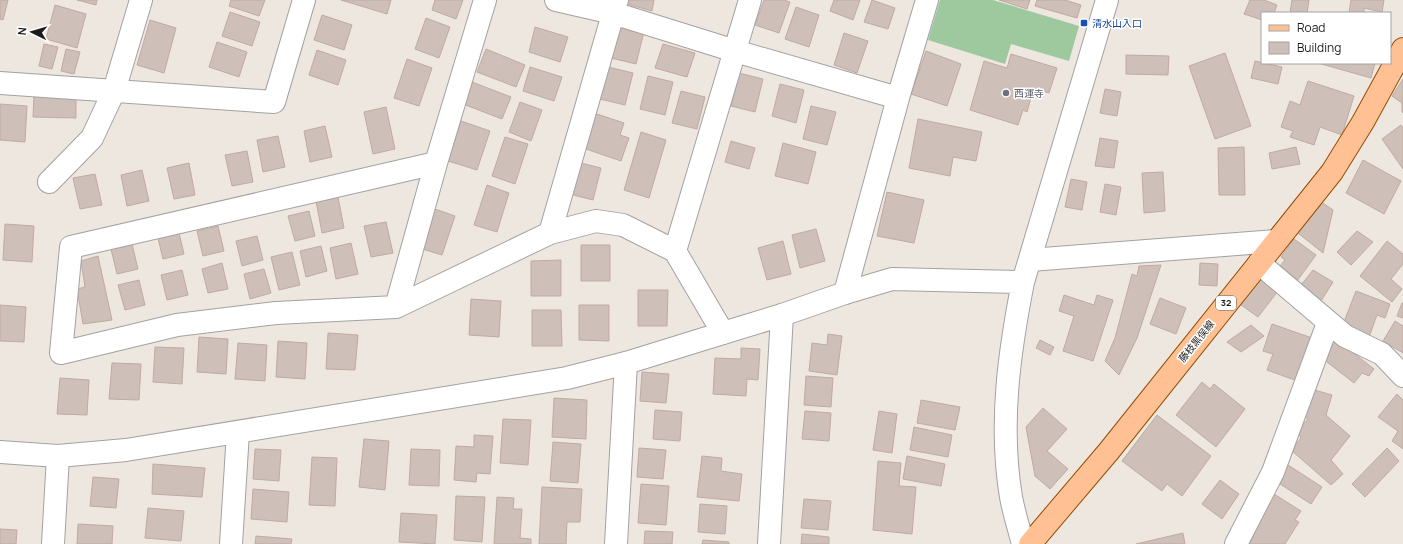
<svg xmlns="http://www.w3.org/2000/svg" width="1403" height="544" font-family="Manrope,'Noto Sans JP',sans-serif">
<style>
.cemetery{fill:#9ec99f}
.building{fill:#cebfb8;stroke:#c1aaa1}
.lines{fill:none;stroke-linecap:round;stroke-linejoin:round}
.minor-casing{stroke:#a2a2a2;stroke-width:24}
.tertiary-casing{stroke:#a2a2a2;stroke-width:24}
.primary-casing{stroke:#934d00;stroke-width:24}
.minor{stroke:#fff;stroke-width:22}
.tertiary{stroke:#fff;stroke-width:22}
.primary{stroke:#ffc194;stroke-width:22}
.transit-dot{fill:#1a4fb4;stroke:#fff;stroke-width:1.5}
.worship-dot{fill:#6b7280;stroke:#fff;stroke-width:1.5}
.labels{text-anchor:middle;stroke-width:3;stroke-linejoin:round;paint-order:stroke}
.shield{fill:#fff;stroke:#5f5f5f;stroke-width:1}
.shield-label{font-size:9px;font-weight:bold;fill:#1b1b1b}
.transit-label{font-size:10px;fill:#164399;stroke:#fff;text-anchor:start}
.worship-label{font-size:10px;fill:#5b616d;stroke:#fff;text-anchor:start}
.street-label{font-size:10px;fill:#1b1b1b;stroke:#fff}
</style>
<rect width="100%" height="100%" fill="#eee7df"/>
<path class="cemetery" d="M940 0H993L1079 26 1069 61 1011 44 1005 64 928 40Z"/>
<path class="building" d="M0 0H8L3 20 0 19Z
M77 0H97L96 5Z
M231 0H265L259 16 229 6Z
M341 0H391L387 14Z
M435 0H463L456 19 432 10Z
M628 0H654L652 11 627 4Z
M764 0H784L790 2 779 33 755 25Z
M834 0H860L853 20 830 11Z
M872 0 895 8 888 29 864 22Z
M999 0H1030L1027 9Z
M1037 0H1065L1081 5 1077 18 1035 6Z
M1250 0H1264L1277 5 1274 13H1262V20L1244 14Z
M1292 0H1309L1307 13H1290Z
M1351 0H1384L1382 12 1364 8V13H1349Z
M55 5 86 14 77 48 46 39Z
M796 7 819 15 809 47 785 39Z
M230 12 260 22 252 46 222 36Z
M322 15 352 25 344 50 314 40Z
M426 18 450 27 439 58 415 49Z
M150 20 176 28 164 73 137 65Z
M620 25 644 32 636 64 611 58Z
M535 27 568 37 560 62 529 52Z
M844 33 868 41 857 73 834 65Z
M217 42 247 52 239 77 209 67Z
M44 44 58 47 52 69 39 66Z
M663 44 695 53 687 77 655 68Z
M66 49 80 52 74 74 61 71Z
M486 49 525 65 516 87 477 72Z
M317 50 346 60 338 85 309 75Z
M926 51 961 64 947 106 911 94Z
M1225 53 1251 126 1215 139 1189 66Z
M1011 54 1057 68 1049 93 1029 87 1028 93 1032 94 1027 112 1023 110 1018 125 970 110 984 61 1007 68Z
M1126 55 1169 56 1168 75 1126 74Z
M407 59 432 68 419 106 394 98Z
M1255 61 1282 67 1278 84 1251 78Z
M1318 63H1375L1371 78Z
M530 67 562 77 554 101 523 91Z
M608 67 633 73 625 105 600 99Z
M739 73 763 79 755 112 731 106Z
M648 76 673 82 665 115 640 109Z
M1403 79V113L1402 112V103L1392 96Z
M1308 81 1354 96 1342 135 1320 127 1314 145 1290 137 1293 131 1281 127 1290 101 1300 105Z
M472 82 511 97 502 119 463 104Z
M780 84 804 90 796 123 772 116Z
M1105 89 1121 92 1117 116 1100 113Z
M681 91 705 97 697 129 672 123Z
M34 95H76V118L33 117Z
M520 102 542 110 531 141 509 132Z
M0 104 27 106 25 142 0 140Z
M811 106 836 112 827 145 803 139Z
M386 107 395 149 373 154 364 112Z
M594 113 624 123 620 135 629 138 621 161 583 148Z
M918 119 982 132 976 161 953 157 950 176 909 168Z
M461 121 490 131 477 170 448 161Z
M1401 125 1403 128V169L1382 139Z
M325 126 332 157 310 162 304 131Z
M641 132 666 140 649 198 624 190Z
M278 136 285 167 263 172 257 140Z
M505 137 528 144 515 184 492 176Z
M1100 138 1118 141 1114 168 1095 166Z
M731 141 755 148 749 169 725 162Z
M783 143 816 152 808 184 775 176Z
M1244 147 1245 195H1219L1218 148Z
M1296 147 1300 164 1272 169 1269 153Z
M247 151 253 182 232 186 225 155Z
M1363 160 1401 181 1384 214 1346 193Z
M577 162 601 168 593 200 569 194Z
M189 163 195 195 174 199 167 168Z
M142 170 149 201 127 206 121 175Z
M1163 172 1165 211 1144 213 1142 173Z
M95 174 102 205 80 209 73 178Z
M1071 179 1087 182 1082 210 1065 207Z
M1105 184 1121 187 1116 215 1100 212Z
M487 185 509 193 497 232 474 225Z
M887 192 924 200 914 243 877 236Z
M338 197 344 228 322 233 316 201Z
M1320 201 1333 210 1323 253 1298 233Z
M432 208 455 216 442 255 419 248Z
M309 211 315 236 295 241 288 216Z
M386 222 393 253 371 257 364 226Z
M5 224 34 226 32 262 3 260Z
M218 226 224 251 203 256 197 231Z
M178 229 184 254 163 259 157 234Z
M816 229 825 261 800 268 792 235Z
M1357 231 1373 242 1351 265 1337 252Z
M257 236 263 260 242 266 236 241Z
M1294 239 1316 255 1297 281 1279 267 1285 260 1281 257Z
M783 241 791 274 767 280 758 248Z
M1387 241 1403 254V264L1391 279 1402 289 1392 302 1360 276Z
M351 243 358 274 336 279 330 248Z
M132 244 138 269 117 274 111 249Z
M581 245H610V281H581Z
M321 246 327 271 306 277 300 251Z
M292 252 300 285 279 290 271 257Z
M98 256 112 320 83 324 77 289 85 287 81 261Z
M561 260V296H531V261Z
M222 263 228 289 208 293 202 269Z
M1200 263 1218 264 1217 286 1199 285Z
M1161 265 1137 338 1119 375 1105 361 1115 338 1132 274 1137 276 1139 266Z
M264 269 271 293 250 299 244 274Z
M182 270 188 295 167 300 161 275Z
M1313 270 1333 282 1321 301 1301 285Z
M1258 275 1278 291 1258 317 1237 302Z
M139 280 145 305 125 310 118 285Z
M638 290H668L667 326H638Z
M1356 291 1390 304 1385 318 1377 315 1369 337 1342 327Z
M1064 295 1094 305 1097 295 1113 300 1093 361 1063 351 1074 316 1059 311Z
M1160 298 1186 308 1176 334 1150 324Z
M471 299 501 301 499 337 469 335Z
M1402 303H1403V318L1397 316Z
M0 305 26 307 24 342 0 341Z
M579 305H609V341L579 340Z
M532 310H561L562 346H532Z
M1395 321 1403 326V353L1383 341Z
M1272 324 1315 339 1300 382 1267 370 1273 354 1263 351Z
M1251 325 1264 336 1241 352 1227 342Z
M328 333 358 335 355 370 326 369Z
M828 334 842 336 837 375 809 371 812 343 827 345Z
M199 337 228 339 226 374 197 372Z
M1040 340 1054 347 1050 355 1036 348Z
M1337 340 1374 369 1369 376 1362 373 1354 383 1322 358Z
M278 341 307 343 305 379 276 377Z
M238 343 267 345 265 381 235 379Z
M155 347 184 348 182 384 153 382Z
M741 348 760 349 758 380 747 379 746 396 713 394 715 358 741 359Z
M112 363 141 364 139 400 109 399Z
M642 372 669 374 666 403 640 401Z
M806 376 833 378 831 407 804 405Z
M60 378 89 380 87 415 57 414Z
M1202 382 1210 389 1214 384 1245 409 1216 447 1176 415Z
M1311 389 1332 395 1326 415 1350 436 1331 460 1343 474 1331 485 1291 450 1301 438 1297 431 1308 419 1301 414Z
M1397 394 1403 400V449L1392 441 1398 431 1378 417Z
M554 398 587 400 586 439 552 437Z
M921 400 960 407 955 430 917 423Z
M1043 408 1067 429 1047 451 1068 469 1050 489 1035 476 1026 427Z
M655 410 682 412 680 441 653 439Z
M805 411 831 413 829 441 802 439Z
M879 411 897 414 892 453 873 450Z
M1157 415 1211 456 1182 496 1167 484 1162 491 1122 461Z
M503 419 531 420 528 465 500 463Z
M914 427 952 435 948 457 910 450Z
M474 435 493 436 490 474 477 473 476 482 454 480 456 446 474 447Z
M364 439 389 441 385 490 359 487Z
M553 442 581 444 578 483 550 481Z
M639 448 666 450 663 479 637 477Z
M1387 448 1399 461 1365 497 1352 484Z
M255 449 281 450 279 481 253 479Z
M411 449 440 450 439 486 409 485Z
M702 456 722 458 721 471 742 474 739 501 697 497Z
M907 456 945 464 941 486 903 479Z
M312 457 337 458 335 506 309 505Z
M878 461 901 463 899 486 916 487 912 534 873 530Z
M153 464 205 468 202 497 152 494Z
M1288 465 1322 487 1311 504 1277 482Z
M93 477 119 479 116 508 90 506Z
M1220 480 1239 494 1222 519 1202 504Z
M641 484 669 486 666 525 638 523Z
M542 487 582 489 580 522H567L566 544H539Z
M253 489 289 492 287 522 251 519Z
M1274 494 1301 511 1295 520 1299 522 1285 544H1249L1254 536 1250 533Z
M456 496 485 497 482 542 454 540Z
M497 497 514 498 513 509H522L520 538 531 539V544H494Z
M804 499 831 501 828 530 801 528Z
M700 504 727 506 725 534 698 532Z
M148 508 184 511 181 541 145 538Z
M401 513 437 515 435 544 399 542Z
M78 524 113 526 112 544H77Z
M0 529 17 530 16 544H0Z
M645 531 673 532 672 544H644Z
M1183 533 1185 544H1136Z
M802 534 829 537V544H801Z
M256 536 292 539 291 544H255Z
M703 540 729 542V544H702Z"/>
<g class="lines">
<defs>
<path id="minor" d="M556 0 613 13 735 51 898 98
M0 83 274 102 304 0
M436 163 71 247 61 353 177 325 276 313 396 307 550 233 596 221 623 225 675 251 723 333
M49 182 92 138 114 91 141 0
M550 233 617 0
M675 251 750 0
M1030 260 1276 241
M1259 263 1345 336 1382 354 1403 376
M845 293 898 98 927 0
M396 307 436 163 485 0
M53 544 58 456
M231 544 238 432
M616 544 626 363
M769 544 782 315
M1236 544 1273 472 1328 323"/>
<path id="tertiary" d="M0 452 58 456 126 450 567 378 626 363 723 333 782 315 845 293 892 279 1023 282
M1023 544C1019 529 1014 513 1011 497 999 425 1009 353 1023 282L1107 0"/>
<path id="primary" d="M1030 544 1109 451 1332 172 1363 122 1403 49"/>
</defs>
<use href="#minor" class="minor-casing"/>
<use href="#tertiary" class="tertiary-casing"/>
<use href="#primary" class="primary-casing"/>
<use href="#minor" class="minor"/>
<use href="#tertiary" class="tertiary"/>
<use href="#primary" class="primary"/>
</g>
<rect class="transit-dot" x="1080" y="19" width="8" height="8" rx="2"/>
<circle class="worship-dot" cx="1006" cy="93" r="4"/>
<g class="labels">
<rect class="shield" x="1216" y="296" width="20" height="14" rx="3"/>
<g class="shield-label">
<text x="1226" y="306">32</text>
</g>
<g class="transit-label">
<text x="1092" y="27">清水山入口</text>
</g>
<g class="worship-label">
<text x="1014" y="97">西運寺</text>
</g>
<g class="street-label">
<text transform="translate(1196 341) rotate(-51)" y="4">藤枝黒俣線</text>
</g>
</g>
<rect x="1261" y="12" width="130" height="52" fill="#ffffff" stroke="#a4a4a4"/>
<rect x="1269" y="25" width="20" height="6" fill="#ffc194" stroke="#a4a4a4"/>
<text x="1297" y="32" font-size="12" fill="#1b1b1b">Road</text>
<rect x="1269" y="42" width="20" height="12" fill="#cebfb8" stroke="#a4a4a4"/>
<text x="1297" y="52" font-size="12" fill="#1b1b1b">Building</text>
<g transform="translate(32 32) rotate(275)" stroke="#ffffff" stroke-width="3" paint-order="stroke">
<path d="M0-3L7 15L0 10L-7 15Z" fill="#1b1b1b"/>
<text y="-6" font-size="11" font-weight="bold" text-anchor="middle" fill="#1b1b1b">N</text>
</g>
</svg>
